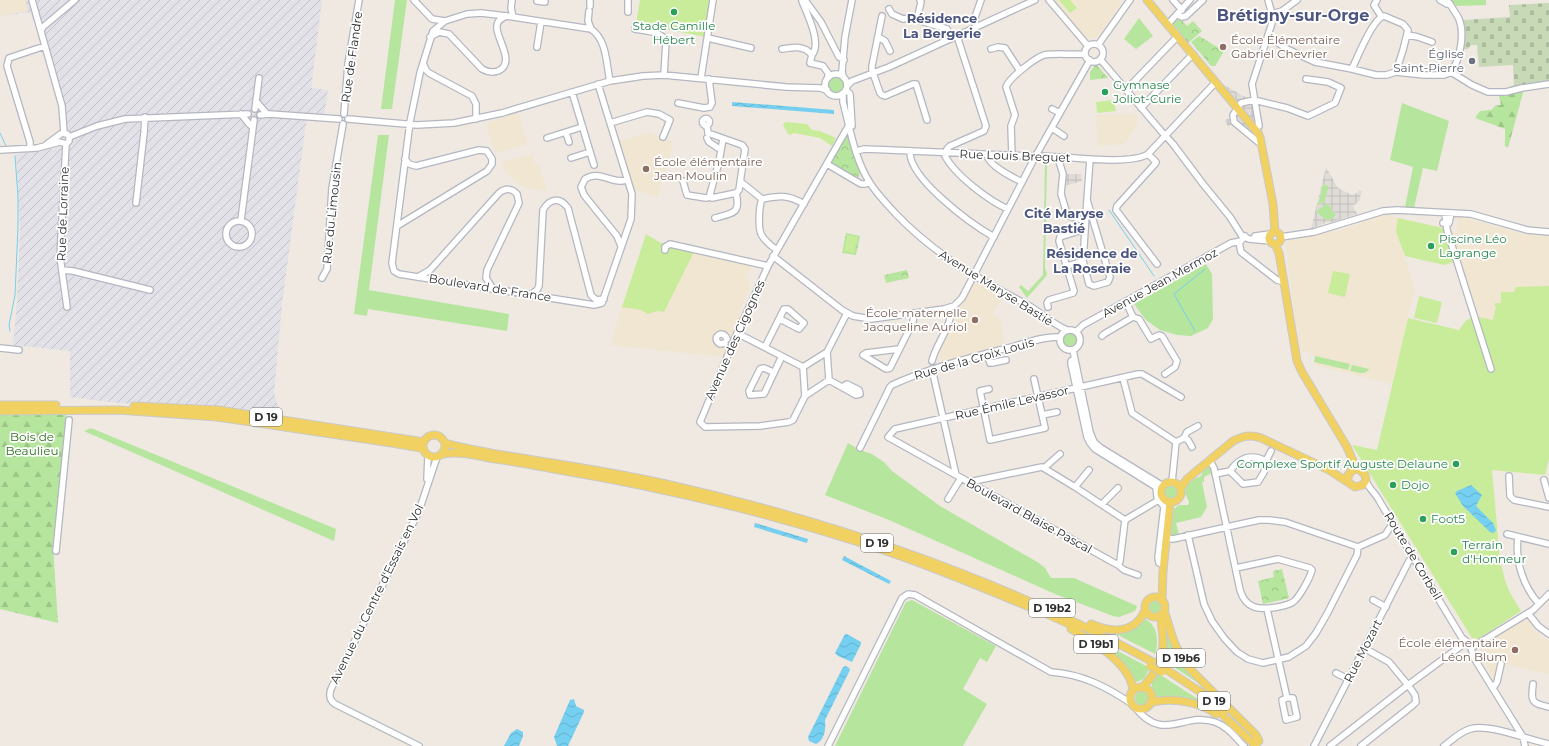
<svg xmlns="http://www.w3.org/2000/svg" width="1549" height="746" font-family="Montserrat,sans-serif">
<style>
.industrial{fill:url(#industrial-furrows)}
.education{fill:#f0e6d1}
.grass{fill:#b6e59e}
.forest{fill:url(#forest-firs)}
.cemetery{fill:url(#cemetery-stones)}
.park{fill:url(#park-crowns)}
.pitch{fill:#c9ec9a}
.plaza{fill:url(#plaza-grid);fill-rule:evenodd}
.water{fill:url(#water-waves)}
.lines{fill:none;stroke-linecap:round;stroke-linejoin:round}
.stream{stroke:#75cff0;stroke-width:1}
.minor-casing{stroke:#b4b7c1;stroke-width:8}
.major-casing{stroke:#c9c9c9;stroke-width:9}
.minor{stroke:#fff;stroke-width:5.5}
.major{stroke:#f2d163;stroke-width:7}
.major-bridge-casing{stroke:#c9c9c9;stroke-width:9;stroke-linecap:butt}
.major-bridge{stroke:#f2d163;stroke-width:7}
.leisure-dot{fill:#2e9e5b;stroke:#fff;stroke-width:1.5}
.education-dot{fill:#8d6e63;stroke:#fff;stroke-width:1.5}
.worship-dot{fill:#6b7280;stroke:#fff;stroke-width:1.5}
.labels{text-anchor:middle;stroke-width:3.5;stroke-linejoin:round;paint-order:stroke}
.shield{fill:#fff;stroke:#6d6d6d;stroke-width:1}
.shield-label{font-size:11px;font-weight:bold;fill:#2e2e2e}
.leisure-label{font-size:12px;fill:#27864d;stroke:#fff;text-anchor:start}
.education-label{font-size:12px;fill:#785e54;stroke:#fff;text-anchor:start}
.worship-label{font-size:12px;fill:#5b616d;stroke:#fff;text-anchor:end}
.street-label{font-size:12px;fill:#2e2e2e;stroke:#fff}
.park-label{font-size:12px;fill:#2c6e1b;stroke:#fff}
.neighbourhood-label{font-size:13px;font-weight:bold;fill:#4d5680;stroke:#fff}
.district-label{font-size:16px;font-weight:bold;fill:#4d5680;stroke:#fff}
</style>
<defs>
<pattern id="industrial-furrows" width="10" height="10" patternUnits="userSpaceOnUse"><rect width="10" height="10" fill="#e3e1e8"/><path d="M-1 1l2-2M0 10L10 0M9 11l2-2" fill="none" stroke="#c3c1c7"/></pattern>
<pattern id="forest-firs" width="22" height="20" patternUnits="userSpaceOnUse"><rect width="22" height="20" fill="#b6e59e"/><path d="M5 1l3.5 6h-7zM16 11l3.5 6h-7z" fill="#9dc588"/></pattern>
<pattern id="cemetery-stones" width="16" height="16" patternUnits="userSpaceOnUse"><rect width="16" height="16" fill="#c8d9b8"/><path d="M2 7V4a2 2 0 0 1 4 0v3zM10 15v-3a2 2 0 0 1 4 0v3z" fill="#acbb9e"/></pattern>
<pattern id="park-crowns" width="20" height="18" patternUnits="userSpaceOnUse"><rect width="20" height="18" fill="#b6e59e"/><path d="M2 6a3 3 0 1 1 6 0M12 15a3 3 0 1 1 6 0" fill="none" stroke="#9dc588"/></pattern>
<pattern id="plaza-grid" width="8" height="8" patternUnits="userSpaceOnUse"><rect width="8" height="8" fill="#dfdcd8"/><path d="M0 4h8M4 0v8" fill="none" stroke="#c0bdba"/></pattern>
<pattern id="water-waves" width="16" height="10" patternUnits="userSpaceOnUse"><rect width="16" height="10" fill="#75cff0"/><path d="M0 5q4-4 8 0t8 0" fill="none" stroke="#66b2ce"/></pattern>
</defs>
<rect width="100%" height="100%" fill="#efe9e1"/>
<path class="industrial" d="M0 0H322L311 88 328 90 324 117 307 116 282 304 274 393 282 419 219 409 118 403 70 397V351L13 345 17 302 20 229 16 154 71 146 61 90 50 54 30 12 0 16Z"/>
<path class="education" d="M0 0H25L28 11 0 16Z
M1054 0H1119L1121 3 1097 38 1091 37 1087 39Z
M518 113 528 144 495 153 486 126 488 125V122Z
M1137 114V125L1125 144 1098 146 1096 115Z
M648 133 673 142 658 197 632 189 617 142Z
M532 154 535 164 538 163 547 191 527 188 520 185 509 175 502 166 503 162Z
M1385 214 1398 218 1396 232 1415 288 1392 384 1313 365 1315 356 1310 355 1311 352 1307 351 1301 353 1294 312 1286 246 1287 243 1291 240 1302 238 1331 231 1336 232Z
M1454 216 1471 219 1522 234 1549 236V286L1514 292 1496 307 1493 321 1478 317 1479 310H1476L1450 231 1456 232 1459 221 1453 219Z
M694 252 748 264 751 268 746 277 751 286 739 313 741 317 724 357 610 345 622 307 641 310 651 314 657 311 664 312Z
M978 283 1003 296 993 315 1001 320 1005 344 942 362 938 350 957 310 973 284Z
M1524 619H1528L1533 625 1532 631 1539 632 1540 637 1549 640V674L1500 663 1496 679 1494 681 1480 654 1481 646Z"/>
<path class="grass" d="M395 0H407L392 109H381Z
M1452 0H1486V5L1456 6Z
M1139 18 1153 36 1136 49 1124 39Z
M828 86a8 8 0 1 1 16 0a8 8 0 1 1-16 0Z
M1402 103 1449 121 1437 171 1423 168 1414 208 1405 207 1413 167 1390 160Z
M378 135H389L369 290 509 314 507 331 368 309 367 316 354 314Z
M1045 160H1047L1045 267 1047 275 1027 298 1019 287 1021 285 1028 291 1043 275Z
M1323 184 1329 186 1325 201 1317 206Z
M1328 203 1336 216 1328 221 1318 214 1316 210Z
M1206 264 1212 274 1213 319 1208 328 1191 336 1177 335 1160 330 1146 320 1134 304Z
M1061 340a8 8 0 1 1 16 0a8 8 0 1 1-16 0Z
M1315 356 1350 364 1348 370 1314 362Z
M1352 365 1369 369C1365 376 1357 372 1350 371Z
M91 428 336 529 334 541 84 431Z
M848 443 860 450 872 454 884 462 892 471 940 506 1039 563 1045 568 1051 578H1074L1137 606 1135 611 1119 617 1113 616 1055 594 889 520 825 495Z
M1208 467 1211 468 1212 473 1204 477V482H1202L1207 507 1201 517 1176 523 1179 535 1173 536 1171 534 1174 509 1179 505H1188L1189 502 1185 493 1186 486 1194 479 1201 476 1203 471Z
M1163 492a8 8 0 1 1 16 0a8 8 0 1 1-16 0Z
M912 600 996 646 987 662 980 658 963 689 987 704 963 746H835L906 602Z
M1149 607a6 6 0 1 1 12 0a6 6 0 1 1-12 0Z
M1143 618C1146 620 1151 622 1153 626 1158 633 1158 646 1155 654L1114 633Z
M1164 619C1171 650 1180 663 1201 685L1163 660Z
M1099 641 1150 668 1144 679 1134 683 1113 654Z
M1156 672 1204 703 1155 699C1151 684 1150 686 1156 672Z
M1135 698a7 7 0 1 1 14 0a7 7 0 1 1-14 0Z"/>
<path class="forest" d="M1514 85V87L1524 89 1508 148 1505 146V129L1475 118 1480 111 1491 110 1496 105H1501L1499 96 1507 94 1509 87Z
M67 409 53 546 58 623 0 609V411Z"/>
<path class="cemetery" d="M1549 3V83L1514 87 1513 65 1479 67 1477 45H1471L1468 49H1463V20L1510 17 1509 5Z"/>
<path class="park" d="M1180 18 1187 26 1193 21 1202 31 1188 43 1173 24Z
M1199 36 1224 51 1215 66H1211L1191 42Z
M1096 64 1108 78 1090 80V72Z
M846 136 849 137 860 172 859 177 853 176 831 163Z
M846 233 860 236 856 255 842 253Z
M907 270 909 278 886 283 884 275Z
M1282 569 1289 598 1263 604 1258 581 1274 577 1273 571Z"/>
<path class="pitch" d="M640 0H711L705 37 636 23Z
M1059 0H1070L1077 8 1070 13Z
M1114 100 1116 111 1097 113 1096 102Z
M785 122 807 124 812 130 820 131 836 138 832 146 820 138 794 133 790 135 788 134 783 125Z
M1398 218 1443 228 1454 262 1444 265 1405 256 1396 232Z
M646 234 659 242 694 252 664 312 658 311 648 314 641 310 622 307Z
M847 235 858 237 854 253 844 251Z
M1333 271 1350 274 1345 297 1328 293Z
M1549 286V459L1545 475 1492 470 1500 560 1505 580 1510 593 1521 611 1478 639 1472 638 1352 445 1377 450 1408 318 1459 330C1469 313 1475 316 1493 320L1496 307H1495V303H1501V292H1514L1516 287Z
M1419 296 1442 302 1437 323 1414 318Z"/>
<path class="plaza" d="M1223 84 1243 96 1251 98 1260 119 1265 144 1259 146 1234 124 1228 126 1225 121 1226 119H1229L1234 109 1219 89Z
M1326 167 1338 188 1352 195 1357 193 1360 190 1362 191 1359 201 1353 206 1357 214 1332 222H1327L1311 229ZM1323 184 1329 186 1325 201 1318 206ZM1328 203 1336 216 1328 221 1318 214 1316 211Z
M1063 174H1081L1082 181 1061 187Z"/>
<path class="water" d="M732 102 834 110V114L732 106Z
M1471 485 1482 495 1476 506 1493 523 1496 530 1494 533 1490 532 1463 506 1455 493 1457 491Z
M755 523 808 539 807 543 754 527Z
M844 556 891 581 889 584 842 560Z
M845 634H847L861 642V644L852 662 838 656 835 653Z
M846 666 849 668 850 670 825 720C826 728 825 740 816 744L809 741 808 737 843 667Z
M574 699 576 706 584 710V712L568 746H557L554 737 570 700Z
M517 729 523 732V736L519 746H504L511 733Z"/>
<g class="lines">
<path class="stream" d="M0 133 6 146
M1109 210 1154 276
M10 331 9 325 15 295 18 227V197L15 156
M1195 331 1174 294 1205 269"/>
<defs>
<path id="minor" d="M32 0 62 106 64 133
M414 0 432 19 445 21
M512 0 511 8 513 17
M805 0 821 22 839 57 844 60
M1049 0 1088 46
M1173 0 1182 10
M1377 0 1374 5 1381 16
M1440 0 1447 4H1450
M1447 0C1451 6 1456 13 1459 19 1465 34 1460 60 1451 72
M537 1 545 2
M802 1C807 14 822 43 812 55
M590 6V0
M889 9 892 14 903 19 911 18 947 29 951 39
M589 11 588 21 591 29
M628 12V0
M1272 14 1282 11 1297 0
M1178 15 1182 17 1186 16 1203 0
M882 16 872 66V70L880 93 882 95 885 96 913 84H916L927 120
M917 20 921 2 920 0
M1168 24 1190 0
M976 27 974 20 981 0
M635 29C645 31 661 31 666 41L664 75
M41 31 43 27 75 0
M1408 35 1418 37 1432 42
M957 36 986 126 984 131 950 146 947 149 945 156C955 175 989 201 1008 209
M1268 36 1287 49 1315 62 1352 69 1376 75H1386L1396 72 1424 75H1444L1451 72
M430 37 439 32 449 34 482 69C487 72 492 73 498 71 516 63 497 40 497 28 496 21 501 19 506 16
M878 37 885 41 890 51
M708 38 751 48
M1085 53a9 9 0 1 1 18 0a9 9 0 1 1-18 0Z
M1098 45 1130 0
M537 47 541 22
M782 49C793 47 804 45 812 55L810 63 823 66 828 73V78
M991 49 998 47 1005 48 1020 71
M1100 59 1161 131 1173 144 1203 184 1230 217 1242 236 1249 239 1270 241
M423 63 426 70 429 73 472 96 476 104V119
M1352 69C1357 58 1373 18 1384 16L1403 24 1408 30 1403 50 1396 72
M1451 72 1472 85 1488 92H1506L1522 88 1549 84
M825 85a11 11 0 1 1 22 0a11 11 0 1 1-22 0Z
M843 77 842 71 845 37 852 0
M701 78 713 0
M598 84 632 194 631 219 602 303 594 305 399 274 394 271 392 263 410 122 420 73 433 31 445 21 467 14 481 13 506 16 591 29C607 40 606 63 610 81
M847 86 852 81 889 67 1035 0
M846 90 850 94 852 126
M1126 90 1178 36
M572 92 594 165
M843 93V102C850 129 855 160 870 183 877 194 886 203 895 213 934 254 976 278 1026 304 1041 312 1052 324 1067 330
M256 101 267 114
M678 103 704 108 710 107 712 103 709 79
M1141 108 1193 54
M255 109 259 78
M1052 109 1060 113
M241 114 250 125 253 127
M344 114 348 64 359 0
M260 115 270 114 339 119
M702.5 122a3.5 3.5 0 1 1 7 0a3.5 3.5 0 1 1-7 0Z
M348 119 417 125 454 123 502 113 610 81 643 76 664 75 786 87 820 88 827 90
M610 123 647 112 659 114 670 120 663 137
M707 126 708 133 742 145 745 149 739 190 736 193 712 198 710 194 719 162 723 139
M1259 126 1252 84 1272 23V14L1268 0
M1052 128 1064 136
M566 133 569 142
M69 137 97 126 125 119 248 114
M547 138 582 127
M707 138 709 142 721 150
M1261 142H1258L1234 122 1233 115 1241 103 1254 100 1287 108 1308 116 1335 103 1341 88 1328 82 1306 79
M47 144 62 133 67 134
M66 144 60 257 67 307
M30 148V142L7 66 9 58 45 46
M0 150 37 148 60 142 66 144 69 141V137
M857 151 864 149C923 151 981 155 1040 156 1064 156 1130 166 1148 154L1216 82
M910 151C908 178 971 224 994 237
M1148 154 1156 162 1155 164 1117 206 1116 210 1157 264
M987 155C989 166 1012 177 1022 182
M1012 156 1011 126 1015 115 1006 87C1009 78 1035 58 1044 55 1056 53 1072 55 1085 54
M571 158 590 152
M1058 158 1063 174 1061 194 1067 214 1069 216 1085 221
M827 164 861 184H865L869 182
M683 181 687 195 706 198 710 197
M741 182 762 199
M1087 200 1083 261 1089 284 1094 286 1108 282 1110 277 1087 200 1090 159
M136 203 144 133 145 117
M1445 213 1447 230 1491 369
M715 218C733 213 741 214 736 193
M241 220 254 120
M226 234a13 13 0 1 1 26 0a13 13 0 1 1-26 0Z
M1443 223H1449L1451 213
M397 226 487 171 492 164V159L487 151 479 150 416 166 409 164 405 159
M1255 236 1270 234
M1281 237 1314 232 1383 211 1397 210 1471 214 1527 230 1549 232
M1239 242 1241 252 1277 280 1284 282
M621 246 617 236 584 195 581 187 585 179C599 169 613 185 627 180
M665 250V247L670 244 768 266
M777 250C771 246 764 240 761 234 758 227 759 206 762 199 780 196 787 194 804 204
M773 256 842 310 853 316 871 319 944 309 954 306 962 298 1035 157 1090 60
M1067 266 1083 261
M62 270 73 271 150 290
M418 277 430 270 499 193C505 188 512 188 517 194L519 203 487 270 486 278 493 289
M322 278 327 269 332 188 343 124
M530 295 537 290 539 286 543 210C550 198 560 197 568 208L591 295 596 300 604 299
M1126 302 1133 317
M1048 307 1047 303 1049 300 1073 293 1074 291 1059 241 1060 237 1085 229
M1060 340a10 10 0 1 1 20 0a10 10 0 1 1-20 0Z
M1076 332 1083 325 1231 243 1241 241 1245 236
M737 333 803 367
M1102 336 1104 334 1133 317 1139 319 1151 339 1159 335 1162 336 1177 361 1175 367 1165 374
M725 343 720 344C710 338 723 328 727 339
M765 347 784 309H788L804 323 799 329 782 320 778 321
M0 348 19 350
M899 349 866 353 863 355 886 369 890 368 913 322 914 314
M1073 350 1090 432 1094 442 1101 448 1163 486
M827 352 803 367 805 396 829 380 827 352 847 313
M987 353 990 363H992L1006 360
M1074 359 1071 361V364L1087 437 1090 443 1095 449 1156 487 1157 497 1164 507 1158 558 1159 563 1164 565
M932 361C935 345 955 322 950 308
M932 369 956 475 1118 565 1120 561 1125 520 1162 498
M773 372 764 368 760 369 749 391 750 395 764 394 782 356
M1123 378 1132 413 1176 442 1172 482
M829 380 856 395 860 394 859 390 847 384 842 387
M989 389 980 391 990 440 1045 428 1034 379
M805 396 793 420 789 422 760 426 705 427 700 422 735 338 768 266 849 125
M1042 415 1057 412
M1184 438 1188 440 1192 447
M1176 442 1184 438 1187 432 1198 426
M860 448 890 387 892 385C931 367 973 357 1015 346 1029 342 1045 336 1060 337
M1210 461 1214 468 1240 590C1246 610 1260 610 1278 607 1282 606 1289 605 1293 602 1299 598 1310 578 1312 570L1310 568 1278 559 1236 568
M1266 461 1271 451
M1044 468 1060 454
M1215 474 1230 471C1239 458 1251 453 1266 461L1264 472 1258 482 1243 484 1230 471
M956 475 888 437 895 429 1138 374H1142L1181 397
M1509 476 1510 496 1514 500 1549 507
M427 479 428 456
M1366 480C1368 489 1376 493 1380 502L1462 638 1466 641
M1544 480 1549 498
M969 482 1042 467 1075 487 1125 520
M1075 487 1089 470
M948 499 961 478
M1102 504 1118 488
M1507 534 1549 544
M1188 535 1204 604 1212 621 1224 638 1237 652 1248 659 1263 663 1289 657 1306 646 1316 633 1327 614 1357 555 1358 547
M1518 537C1515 561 1523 586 1539 604
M1166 538 1173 539 1227 527 1259 520H1269L1285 522 1358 547 1385 535 1393 523
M56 551 69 420
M1118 565 1124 570 1138 575
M1373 600 1386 607
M1267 609 1287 698
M1528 613 1538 626 1549 634
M1471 648 1474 658 1523 737 1525 746
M1471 648 1533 610 1549 594
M1336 673 1348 679
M1533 684C1531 702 1531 703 1549 707
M1493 688 1497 682 1501 664
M1287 698H1293L1297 717 1286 720 1282 700Z
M1135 707C1163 744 1184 711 1215 722 1227 726 1235 737 1244 746
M419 746 335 704C329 700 329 695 331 689L419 511 437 457
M828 746 902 598 908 594 915 595 1051 672C1082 674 1107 687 1132 704
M1314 746 1409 561 1413 557
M1330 746 1408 685 1389 662 1364 648
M1361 746 1413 705 1416 702 1415 695 1408 685 1461 646 1466 641
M1444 746C1452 740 1460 732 1470 729 1489 723 1528 740 1549 744"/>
<path id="major" d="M1147 0 1258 133 1260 137 1273 204 1275 232
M1269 238a6 6 0 1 1 12 0a6 6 0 1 1-12 0Z
M1275 244 1279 253 1297 361 1302 372 1347 447 1353 461 1351 471
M0 405H56
M134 406 219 410 424 442
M0 411 118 410 217 417 392 443 421 448 424 450
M423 446a11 11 0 1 1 22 0a11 11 0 1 1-22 0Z
M445 443C474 451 504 455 533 460 578 467 622 474 666 484 834 522 1001 579 1153 662
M443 454C458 451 475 455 489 458 511 461 532 465 554 469 655 486 754 509 852 540 915 559 976 585 1037 610
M1161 492a10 10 0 1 1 20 0a10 10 0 1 1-20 0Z
M1181 488 1187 479 1233 441C1242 436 1251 434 1261 438L1329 470 1355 487 1363 485 1366 480 1365 475 1359 469 1353 470 1348 475V482
M1145 607a10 10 0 1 1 20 0a10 10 0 1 1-20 0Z
M1162 601 1163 571 1170 503
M1164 610C1172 634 1173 647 1189 668L1256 735 1259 741
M1049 615 1078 628
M1091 624C1112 633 1135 634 1145 610
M1071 629C1092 640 1132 665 1133 691
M1164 668 1211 699 1225 710
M1130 698a11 11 0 1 1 22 0a11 11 0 1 1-22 0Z
M1141 688C1154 678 1164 656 1163 640 1163 631 1160 623 1162 614
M1151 702C1173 698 1198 701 1216 714
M1214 707 1256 746"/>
</defs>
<use href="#minor" class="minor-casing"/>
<use href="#major" class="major-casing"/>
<use href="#minor" class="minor"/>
<use href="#major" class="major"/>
<defs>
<path id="major-bridge" d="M1150 666 1162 672"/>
</defs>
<use href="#major-bridge" class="major-bridge-casing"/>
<use href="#major-bridge" class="major-bridge"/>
</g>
<g class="leisure-dot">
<circle cx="674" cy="12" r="4"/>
<circle cx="1105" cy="92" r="4"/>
<circle cx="1431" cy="246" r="4"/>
<circle cx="1456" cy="464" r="4"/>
<circle cx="1393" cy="485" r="4"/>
<circle cx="1423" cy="519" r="4"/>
<circle cx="1454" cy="552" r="4"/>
</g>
<g class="education-dot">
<circle cx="1223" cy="47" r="4"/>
<circle cx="646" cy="169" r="4"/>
<circle cx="975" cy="320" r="4"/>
<circle cx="1515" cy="650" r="4"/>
</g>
<circle class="worship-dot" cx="1472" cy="61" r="4"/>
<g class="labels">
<g class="shield">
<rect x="250" y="408" width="32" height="18" rx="3"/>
<rect x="861" y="534" width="32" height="18" rx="3"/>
<rect x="1029" y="599" width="46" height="18" rx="3"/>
<rect x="1074" y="635" width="44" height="18" rx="3"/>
<rect x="1157" y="649" width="48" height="18" rx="3"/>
<rect x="1198" y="692" width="32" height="18" rx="3"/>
</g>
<g class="shield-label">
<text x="266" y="421">D 19</text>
<text x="877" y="547">D 19</text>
<text x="1052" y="612">D 19b2</text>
<text x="1096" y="648">D 19b1</text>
<text x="1181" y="662">D 19b6</text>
<text x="1214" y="705">D 19</text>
</g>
<g class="leisure-label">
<text x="674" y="30" text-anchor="middle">Stade Camille<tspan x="674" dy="14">Hébert</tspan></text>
<text x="1113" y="89">Gymnase<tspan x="1113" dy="14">Joliot-Curie</tspan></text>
<text x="1439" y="243">Piscine Léo<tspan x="1439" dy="14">Lagrange</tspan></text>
<text x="1448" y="468" text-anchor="end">Complexe Sportif Auguste Delaune</text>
<text x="1401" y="489">Dojo</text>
<text x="1431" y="523">Foot5</text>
<text x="1462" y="549">Terrain<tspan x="1462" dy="14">d'Honneur</tspan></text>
</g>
<g class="education-label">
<text x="1231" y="44">École Élémentaire<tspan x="1231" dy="14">Gabriel Chevrier</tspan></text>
<text x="654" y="166">École élémentaire<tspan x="654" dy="14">Jean Moulin</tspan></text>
<text x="967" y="317" text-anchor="end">École maternelle<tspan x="967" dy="14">Jacqueline Auriol</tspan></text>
<text x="1507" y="647" text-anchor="end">École élémentaire<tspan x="1507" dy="14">Léon Blum</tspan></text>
</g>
<g class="worship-label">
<text x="1464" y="58">Église<tspan x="1464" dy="14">Saint-Pierre</tspan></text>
</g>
<g class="street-label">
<text transform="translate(352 57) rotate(-82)" y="4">Rue de Flandre</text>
<text transform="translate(1015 156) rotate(2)" y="4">Rue Louis Breguet</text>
<text transform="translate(332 213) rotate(-84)" y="4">Rue du Limousin</text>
<text transform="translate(63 214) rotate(-88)" y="4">Rue de Lorraine</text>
<text transform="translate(1160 283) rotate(-29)" y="4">Avenue Jean Mermoz</text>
<text transform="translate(490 288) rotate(9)" y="4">Boulevard de France</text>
<text transform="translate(996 288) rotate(32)" y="4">Avenue Maryse Bastié</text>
<text transform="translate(735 340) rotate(-66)" y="4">Avenue des Cigognes</text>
<text transform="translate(974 359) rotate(-16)" y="4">Rue de la Croix Louis</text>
<text transform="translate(1012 403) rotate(-13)" y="4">Rue Émile Levassor</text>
<text transform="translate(1029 516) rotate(29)" y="4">Boulevard Blaise Pascal</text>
<text transform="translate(1413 556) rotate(59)" y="4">Route de Corbeil</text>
<text transform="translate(377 594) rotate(-64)" y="4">Avenue du Centre d'Essais en Vol</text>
<text transform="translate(1363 651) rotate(-63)" y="4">Rue Mozart</text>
</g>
<g class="park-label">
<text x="32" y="441">Bois de<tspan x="32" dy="14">Beaulieu</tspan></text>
</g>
<g class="neighbourhood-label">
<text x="942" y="23">Résidence<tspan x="942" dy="15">La Bergerie</tspan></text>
<text x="1064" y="218">Cité Maryse<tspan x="1064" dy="15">Bastié</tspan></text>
<text x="1092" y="258">Résidence de<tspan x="1092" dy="15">La Roseraie</tspan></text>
</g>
<g class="district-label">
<text x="1293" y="21">Brétigny-sur-Orge</text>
</g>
</g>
</svg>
